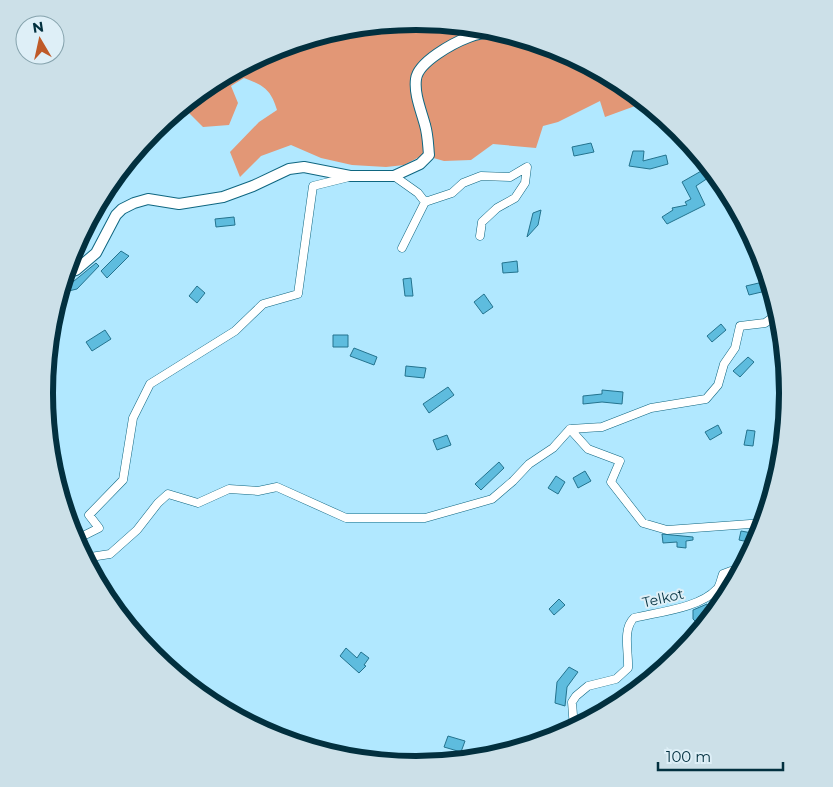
<svg xmlns="http://www.w3.org/2000/svg" width="833" height="787" font-family="Montserrat,sans-serif">
<style>
.forest{fill:#e29776}
.building{fill:#5ebcde;stroke:#24738e}
.lines{fill:none;stroke-linecap:round;stroke-linejoin:round}
.minor-casing{stroke:#0f6680;stroke-width:9}
.tertiary-casing{stroke:#0f6680;stroke-width:12}
.minor{stroke:#fff;stroke-width:8}
.tertiary{stroke:#fff;stroke-width:10}
.labels{text-anchor:middle;stroke-width:4;stroke-linejoin:round;paint-order:stroke}
.street-label{font-size:14px;fill:#02303f;stroke:#deeff7}
.rim{fill:none;stroke:#02303f;stroke-width:6}
</style>
<rect width="100%" height="100%" fill="#b1e8ff"/>
<path class="forest" d="M417 21 489 28 559 50 624 84 646 102 605 117 600 101 558 122 543 126 536 148 493 144 471 160 444 161 423 155 404 165 386 167 352 165 321 158 291 145 261 156 240 177 230 152 259 122 277 110C271 89 263 85 244 78L231 86 238 103 229 125 203 127 186 110 184 105 210 84 274 49 344 28Z"/>
<path class="building" d="M591 143 594 152 574 156 572 147Z
M633 151H644L643 161 666 155 668 164 650 169 629 166Z
M703 170 708 178 696 186 705 205 667 224 662 217 673 210 672 208 687 205 685 202 691 199 682 182Z
M541 210 538 225 527 237 533 213Z
M234 217 235 225 216 227 215 219Z
M121 251 129 256 107 278 101 271Z
M517 261 518 272 503 273 502 263Z
M96 263 99 266 77 289 60 293 63 283 74 281Z
M411 278 413 296H405L403 279Z
M763 282 766 291 749 295 746 286Z
M197 286 205 293 197 303 189 296Z
M484 294 493 307 483 314 474 302Z
M721 324 726 330 712 342 707 336Z
M105 330 111 339 92 351 86 342Z
M333 335H348V347H333Z
M354 348 377 357 374 365 350 356Z
M748 357 754 362 740 377 733 371Z
M406 366 426 368 424 378 405 376Z
M448 387 454 395 429 413 423 404Z
M602 390 623 392 622 404 602 402 583 404V396L602 394Z
M718 425 722 433 710 440 705 432Z
M747 430 755 431 753 446 744 445Z
M447 435 451 445 437 450 433 440Z
M499 462 504 468 481 490 475 484Z
M585 471 591 481 578 488 573 478Z
M556 476 565 482 558 494 548 488Z
M741 531 752 533V535L757 536 756 544 749 558V542L739 540Z
M662 534 693 537V540L686 541V548L677 547V542L663 543Z
M727 598 718 610 711 613 701 627 693 619V610L707 604 708 608Z
M559 599 565 605 554 615 549 609Z
M346 648 357 658 361 652 369 658 364 665 366 666 359 673 340 656Z
M569 667 578 672 567 687 565 706 555 703 557 682Z
M448 736 465 741 461 752 444 747Z
M502 745 505 754 488 759 486 752Z"/>
<g class="lines">
<defs>
<path id="minor" d="M394 176 418 193 425 202 452 193 463 183 481 176 510 177 527 167 525 183 515 198 497 208 482 222 480 236
M402 248 425 202
M570 429 602 427 651 408 706 399 718 385 724 364 735 348 740 326 765 323 779 313
M74 538 81 537 99 528 89 515 123 480 133 418 150 384 235 331 263 304 298 294 313 186 349 177
M84 558 110 554 137 530 158 503 168 494 198 503 229 489 258 491 277 487 346 518H425L492 499 513 481 529 464 553 448 570 429 588 449 620 461 611 482 643 523 667 530 764 523
M718 588 732 589
M574 729 572 702 576 696 588 686 616 679 628 668C629 653 622 629 634 618 658 612 700 608 717 589 720 586 721 579 723 574L731 571 741 573"/>
<path id="tertiary" d="M66 273 76 270 96 253 116 215 122 209 134 203 148 199 179 204 223 197 253 186 289 169 304 167 350 176H394L420 164 429 155C428 145 428 135 425 125 421 110 414 94 416 79 418 62 453 43 469 37 479 33 492 32 503 33"/>
</defs>
<use href="#minor" class="minor-casing"/>
<use href="#tertiary" class="tertiary-casing"/>
<use href="#minor" class="minor"/>
<use href="#tertiary" class="tertiary"/>
</g>
<g class="labels">
<g class="street-label">
<text transform="translate(663 598) rotate(-13)" y="5">Telkot</text>
</g>
</g>
<path d="M0 0H833V787H0ZM53 393a363 363 0 1 1 726 0a363 363 0 1 1-726 0Z" fill="#cce0e8" fill-rule="evenodd"/>
<path class="rim" d="M53 393a363 363 0 1 1 726 0a363 363 0 1 1-726 0Z"/>
<g transform="translate(40 40) rotate(351)"><circle r="24" fill="#deeff7" stroke="#86a3ad"/>
<path d="M0-4L9 19L0 12L-9 19Z" fill="#bf5a28"/>
<text y="-8" font-size="14" font-weight="bold" text-anchor="middle" fill="#02303f">N</text>
</g>
<path d="M658 762v8h125v-8" fill="none" stroke="#02303f" stroke-width="2.5"/>
<text x="666" y="762" font-size="15" fill="#02303f" stroke="#deeff7" stroke-width="4" paint-order="stroke">100 m</text>
</svg>
